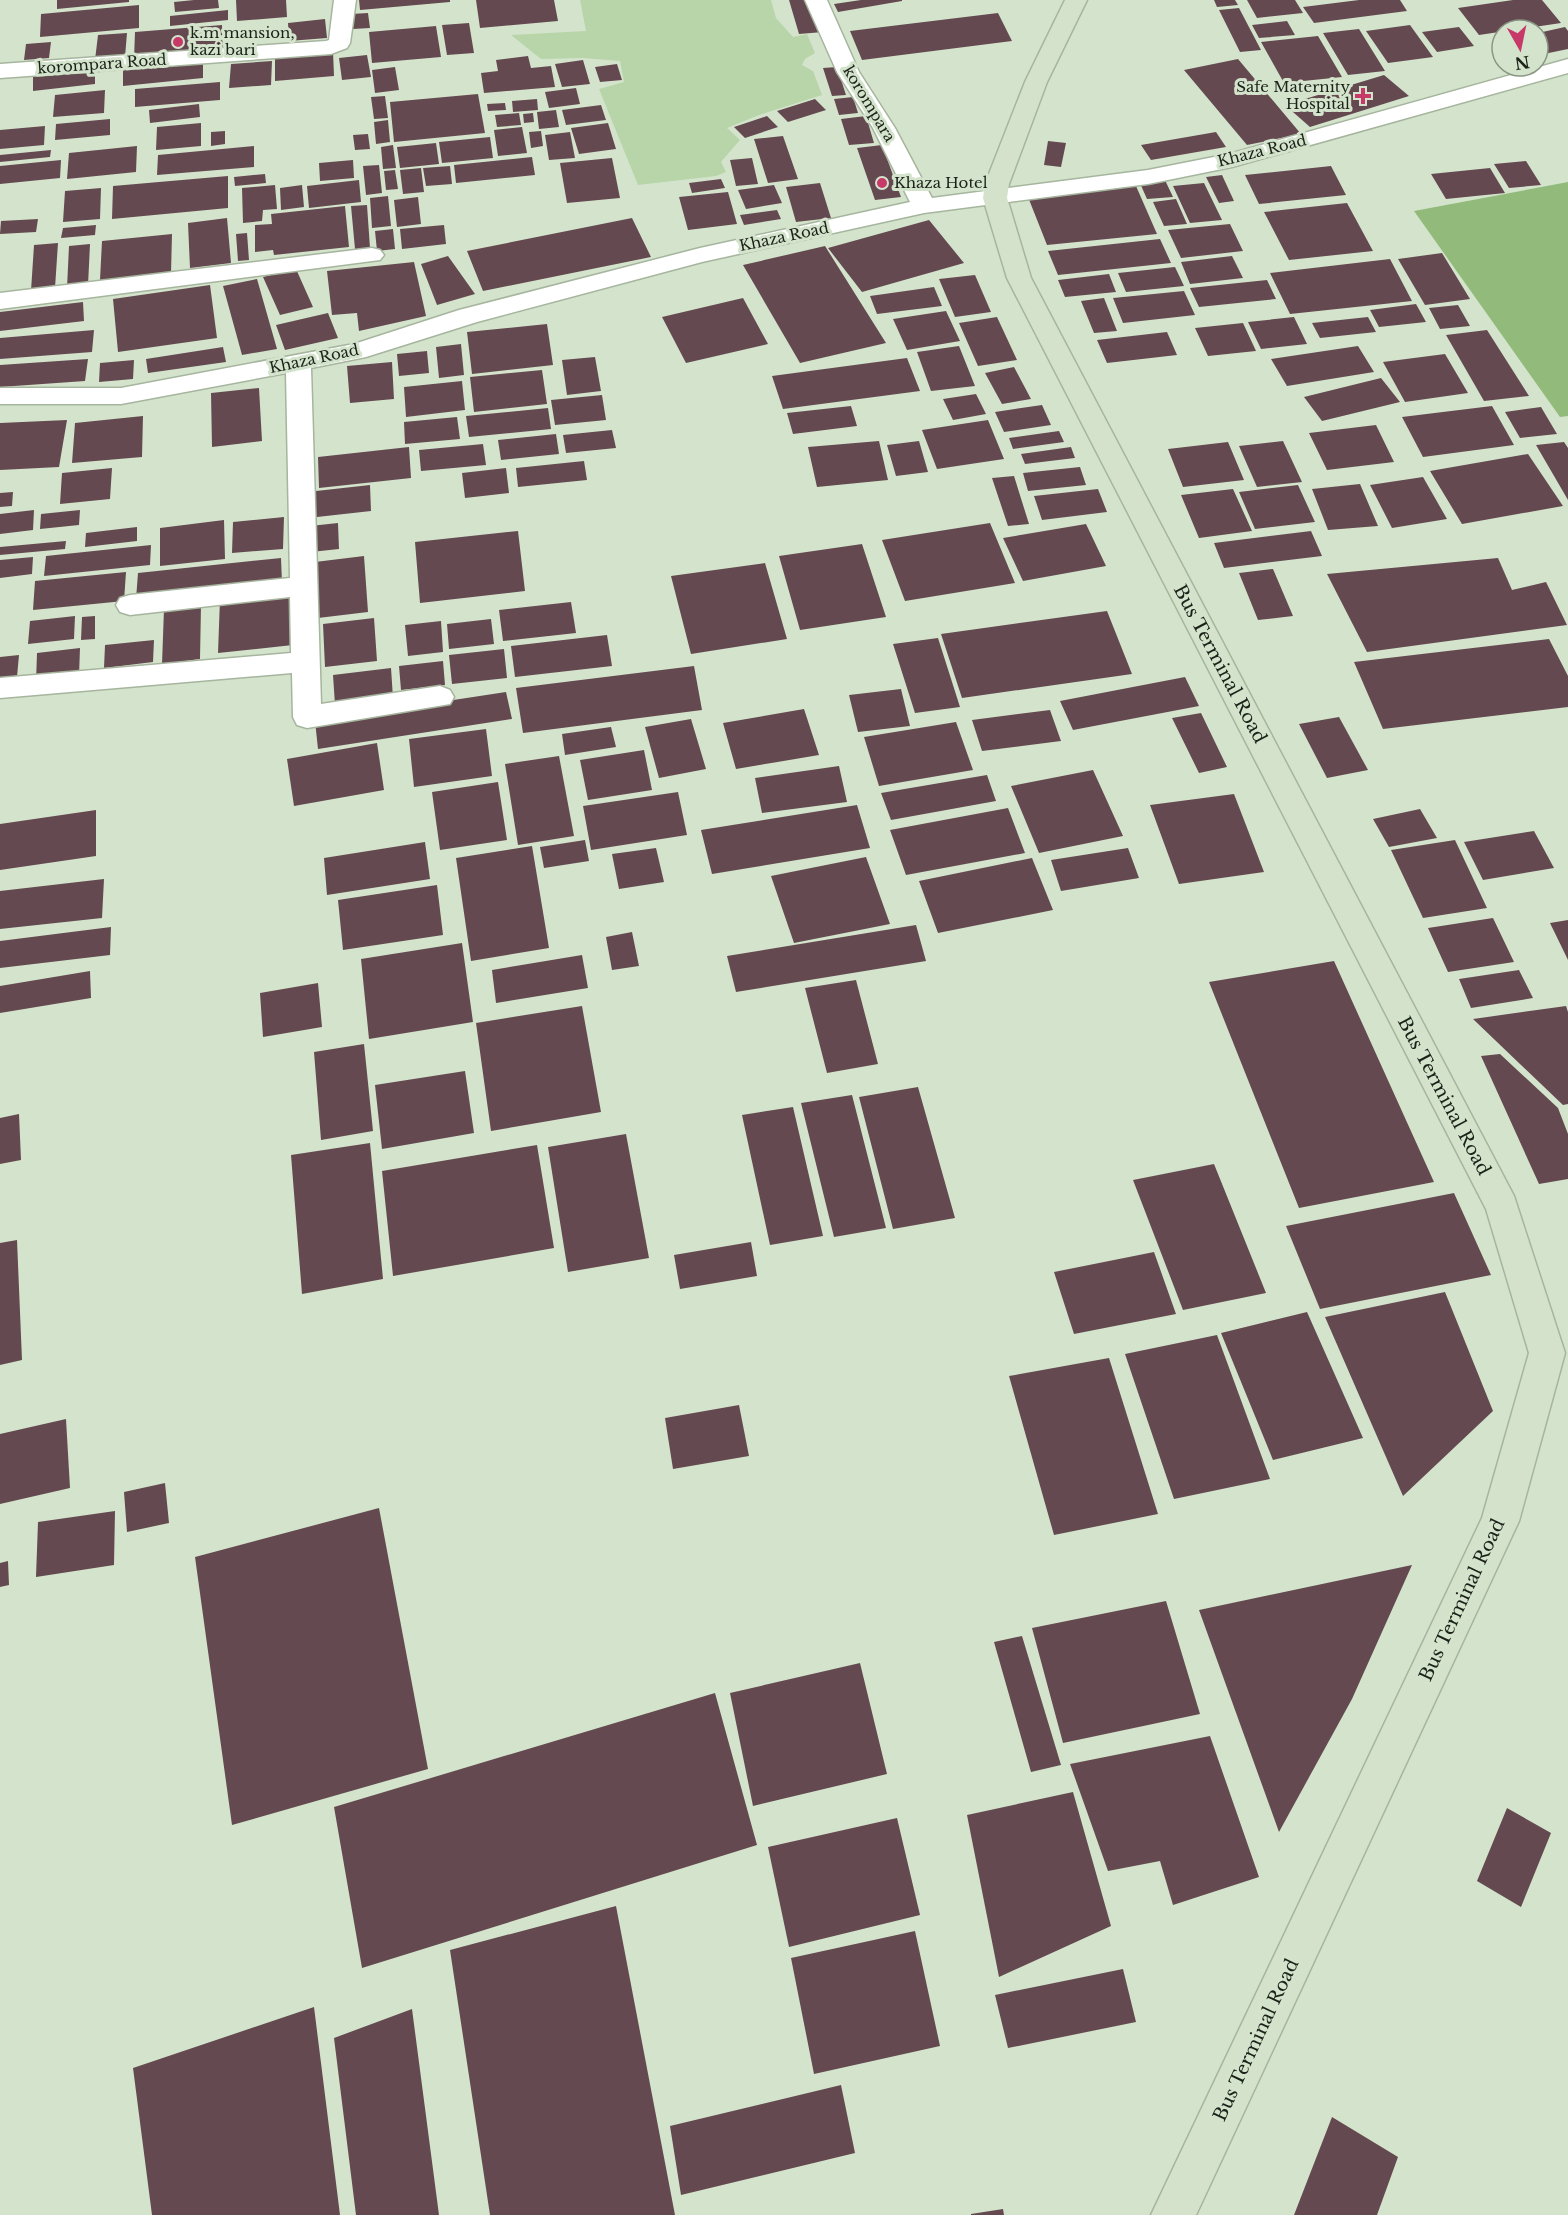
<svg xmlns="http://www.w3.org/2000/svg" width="1568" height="2215" font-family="'Libre Baskerville',serif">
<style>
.green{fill:#b8d5aa}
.water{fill:#92ba7b}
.building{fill:#644a50}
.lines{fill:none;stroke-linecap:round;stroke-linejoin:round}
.street-casing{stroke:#a6b59e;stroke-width:3}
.secondary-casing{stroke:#a6b59e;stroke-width:3}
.street{fill:#fff;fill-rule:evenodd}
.secondary{fill:#d4e2cc;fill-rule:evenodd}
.poi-dot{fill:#c63969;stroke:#d4e4cc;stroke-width:2}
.labels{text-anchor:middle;stroke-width:6;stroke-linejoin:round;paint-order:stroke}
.far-poi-label{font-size:15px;fill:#1c2219;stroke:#d4e4cc;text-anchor:start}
.far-street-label{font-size:15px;fill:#1c2219;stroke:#d4e4cc}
.street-label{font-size:18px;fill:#1c2219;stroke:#d4e4cc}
</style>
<rect width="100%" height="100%" fill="#d4e4cc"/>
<path class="green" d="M580 0H771L776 18 793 37 807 34 815 53 805 59 802 65 813 71 822 95 759 115 727 128 740 140 721 162 726 172 716 176 638 185 599 89 624 82 620 61 583 58 541 59 511 35 586 31Z"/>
<path class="water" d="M1568 182V416L1560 417 1414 211Z"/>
<path class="building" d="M57 0H129V2L57 9Z
M194 0H218L219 8 175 12 174 2Z
M236 0H286L287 17 237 21Z
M359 0H450V2L360 10Z
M476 0H554L558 21 480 28Z
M789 0H814L823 32 799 34Z
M861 0H902V1L838 12 834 4Z
M1214 0H1235L1238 5 1217 7Z
M1247 0H1295L1303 13 1257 18Z
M1359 0H1400L1407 11 1314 23 1303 7Z
M1513 0H1542L1561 23 1479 35 1458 8Z
M139 5V28L40 37 41 14Z
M1239 8 1261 50 1240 52 1219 10Z
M228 10V20L170 26V16Z
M368 13 370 28 353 29 351 14Z
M998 13 1012 41 862 60 850 31Z
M325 19 327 38 289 41 288 23Z
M1287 21 1295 35 1259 38 1252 25Z
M469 23 474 53 447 55 442 25Z
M222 25 223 51 134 59 135 32Z
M1410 25 1433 57 1388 63 1366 31Z
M436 26 441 57 372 63 369 32Z
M1459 27 1474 46 1437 52 1422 32Z
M1565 27 1568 31V49L1539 55 1538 33Z
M1359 29 1385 71 1348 75 1323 33Z
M127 33 125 57 95 60 98 35Z
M1318 36 1342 77 1284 83 1261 42Z
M51 42 49 58 24 60 26 44Z
M333 51 334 76 275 81V55Z
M367 55 371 77 342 80 339 58Z
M528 56 531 68 551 66 555 87 484 93 481 73 498 71 496 60Z
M203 59V78L123 86V66Z
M1238 59 1301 134 1247 145 1184 70Z
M583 60 590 84 562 87 555 64Z
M272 61 271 85 229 88 231 64Z
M617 64 622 80 600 82 595 67Z
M95 67V84L33 91V73Z
M395 67 399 90 375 93 372 70Z
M837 67 846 95 832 96 823 68Z
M1384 75 1409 96 1310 127 1285 105Z
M220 82V100L135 107V89Z
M576 88 580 104 549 108 545 92Z
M105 90 104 113 53 117 55 95Z
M478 94 485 133 394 142 390 102Z
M385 96 388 118 374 119 371 97Z
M853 97 858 113 839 115 834 99Z
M537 99 538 110 513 112 512 101Z
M815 99 826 110 788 122 777 111Z
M505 103 506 110 488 111 487 104Z
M199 104 200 117 150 123 149 110Z
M601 105 606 120 566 125 562 110Z
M556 110 559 127 539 129 537 112Z
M519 113 521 125 497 127 495 115Z
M533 113 534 122 524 123 523 114Z
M767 116 778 127 745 138 734 127Z
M866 116 874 143 849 145 841 119Z
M110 119V135L55 140 56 124Z
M388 120 390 142 376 144 374 122Z
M201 123V146L156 150 157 127Z
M608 123 616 149 579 154 571 128Z
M45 126 44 145 0 149V130Z
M522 127 527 153 498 156 494 130Z
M225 131V144L211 146V132Z
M541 131 543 146 531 148 529 132Z
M570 132 575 158 549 160 545 135Z
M1216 132 1226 147 1151 160 1141 145Z
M368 134 370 149 355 150 353 135Z
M783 136 798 179 768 183 754 139Z
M490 137 493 158 442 163 439 142Z
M1048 141 1066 143 1061 167 1044 165Z
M436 143 439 164 400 168 397 147Z
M393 145 396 168 383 169 381 147Z
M882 145 901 197 875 200 857 148Z
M137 146 136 172 67 179 69 153Z
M254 146V167L157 175 158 155Z
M51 150 50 157 0 162V155Z
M532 157 535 175 456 183 454 165Z
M612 158 620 198 567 203 560 163Z
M752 158 758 184 736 186 730 160Z
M61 160 60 178 0 184V166Z
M353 160 354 178 320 181 319 163Z
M1526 161 1541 185 1509 188 1494 164Z
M379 165 382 193 366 195 363 166Z
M450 166 452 184 426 186 423 168Z
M1331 166 1346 195 1259 204 1245 175Z
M421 168 424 192 403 194 400 170Z
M1490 168 1505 193 1446 199 1431 174Z
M395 170 398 189 386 190 384 171Z
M265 174 266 183 235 186 234 177Z
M1222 175 1234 201 1219 203 1206 177Z
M228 176V208L112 219 113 186Z
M1164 178 1173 197 1147 199 1139 181Z
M721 179 725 188 692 193 689 183Z
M359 180 361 202 309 208 307 186Z
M820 183 831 218 796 222 786 187Z
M1204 183 1222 220 1190 223 1173 186Z
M275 185 277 209 263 210 262 221 243 223 242 188Z
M302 185 304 207 281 210 280 188Z
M774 185 782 203 746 209 738 190Z
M1136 186 1157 234 1047 245 1028 197Z
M101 188 100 219 63 222 65 191Z
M728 192 737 224 688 230 679 197Z
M388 196 391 226 372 228 370 198Z
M418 197 421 224 397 227 394 200Z
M1176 199 1187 224 1164 226 1153 202Z
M1347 203 1373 251 1289 260 1264 212Z
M367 205 370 248 355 249 351 206Z
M345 206 349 247 274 255 273 250 255 252V225L272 224 271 214Z
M777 210 781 219 744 225 740 215Z
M227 218 231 263 190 268 188 223Z
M632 218 651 257 483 291 467 251Z
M38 219 36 232 0 234 1 221Z
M929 220 964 263 862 292 828 248Z
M1230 224 1243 251 1181 258 1168 230Z
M96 225 95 235 61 238 63 228Z
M444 225 446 244 402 249 400 229Z
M393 229 395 249 377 251 375 231Z
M247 233 249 260 238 261 236 234Z
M172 234 171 273 100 280 102 241Z
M1160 239 1171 263 1058 275 1048 251Z
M58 243 55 288 31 291 34 245Z
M90 244 88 286 67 288 69 246Z
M825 246 886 343 800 363 743 265Z
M1442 253 1470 299 1425 305 1398 259Z
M448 256 475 294 437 305 421 264Z
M1232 256 1243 278 1190 284 1181 262Z
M1390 259 1412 301 1290 314 1270 273Z
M414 262 426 316 359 331 357 313 332 315 327 271Z
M1175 267 1184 286 1126 292 1118 273Z
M296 269 313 307 280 315 263 277Z
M1109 274 1116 292 1065 297 1058 280Z
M975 275 991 312 955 317 939 279Z
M257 279 277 349 242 355 223 286Z
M1267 280 1276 299 1199 307 1190 288Z
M210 285 217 338 118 352 113 299Z
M934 287 942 306 877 314 870 296Z
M1184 291 1195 315 1123 323 1113 298Z
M743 298 768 344 686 363 662 317Z
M1104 298 1117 331 1094 333 1081 301Z
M83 302 84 321 0 331V312Z
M1416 304 1426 322 1379 327 1370 310Z
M1458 305 1470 326 1440 329 1429 308Z
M946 311 960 341 907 350 893 319Z
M328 313 338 338 285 350 276 325Z
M997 317 1017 360 978 366 959 323Z
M1294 317 1307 344 1261 349 1248 322Z
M1368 317 1376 332 1320 338 1312 323Z
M1243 323 1256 351 1208 356 1195 328Z
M547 324 553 365 472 374 467 332Z
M94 330 92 352 0 359V338Z
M1487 330 1529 396 1484 401 1446 335Z
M1167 332 1177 355 1107 363 1097 340Z
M461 344 464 375 439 378 436 347Z
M959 346 975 386 931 391 917 352Z
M1358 346 1374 372 1287 386 1271 359Z
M223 347 226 362 148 373 146 359Z
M427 351 429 373 399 376 397 354Z
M1445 354 1468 393 1405 402 1383 362Z
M595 357 601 391 567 395 562 360Z
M907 358 920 391 783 409 772 376Z
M88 359 85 381 0 387V365Z
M134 360 133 379 99 382 100 363Z
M392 362 394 399 350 403 347 366Z
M1014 367 1031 399 1002 404 985 373Z
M542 370 547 404 474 412 470 377Z
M1381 378 1400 402 1322 421 1304 397Z
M462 381 465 410 406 417 404 387Z
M259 388 262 441 212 447 211 393Z
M976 394 986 414 953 420 943 399Z
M602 395 606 420 555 425 551 400Z
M1042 405 1051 425 1004 432 995 412Z
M851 406 857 426 793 434 787 413Z
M1492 406 1514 445 1423 457 1402 417Z
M1541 407 1557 434 1520 438 1505 412Z
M548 408 551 429 469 437 466 416Z
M143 416 142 457 72 463 75 423Z
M457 417 460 439 405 444 404 422Z
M67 420 59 467 0 470V423Z
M988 420 1004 459 937 469 922 430Z
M1376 425 1394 462 1327 470 1309 433Z
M612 430 616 448 566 453 563 435Z
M1059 431 1064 442 1013 449 1009 438Z
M556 434 559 454 501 460 498 440Z
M879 441 888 480 817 487 808 447Z
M919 441 928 472 896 476 887 445Z
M1283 441 1302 482 1257 487 1239 446Z
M1228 442 1244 480 1183 487 1168 449Z
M1564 442 1568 448V500L1536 445Z
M483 444 486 465 421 471 419 450Z
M409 447 411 478 319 488 318 457Z
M1071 447 1075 458 1025 464 1021 454Z
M1528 454 1563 506 1462 524 1430 471Z
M584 461 587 480 518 487 516 468Z
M1080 467 1086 485 1028 491 1023 473Z
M112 468 110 499 60 504 62 473Z
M506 468 509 493 465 498 462 473Z
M1014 476 1029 524 1008 526 992 478Z
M1423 477 1447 519 1392 528 1370 485Z
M1360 484 1378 526 1328 530 1312 489Z
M370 485 371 511 308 518 307 492Z
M1298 485 1315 522 1255 529 1239 492Z
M1098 489 1107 512 1042 520 1034 496Z
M1233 489 1252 531 1199 538 1181 495Z
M13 492 12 506 0 507V493Z
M34 510 33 530 0 534V514Z
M80 510 79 525 40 529 41 514Z
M284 517 283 549 232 553 233 522Z
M224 520 225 559 160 566V528Z
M338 523 339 549 311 552 310 526Z
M990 523 1015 583 905 601 882 540Z
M1086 524 1106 566 1023 581 1003 538Z
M137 527V541L85 547 86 533Z
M518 531 525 591 420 603 415 542Z
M1311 531 1322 556 1224 568 1214 543Z
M66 541 65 549 0 555V547Z
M862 544 886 617 800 630 779 556Z
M151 545 150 565 44 576 46 556Z
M364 556 368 612 318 618 315 562Z
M33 557 32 574 0 578V560Z
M281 558 282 583 136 599 138 573Z
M1498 558 1512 590 1546 582 1567 625 1367 652 1327 574Z
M765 563 787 639 691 654 671 576Z
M1273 569 1293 616 1258 620 1239 573Z
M126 572 124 601 33 610 35 581Z
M293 592V645L218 653 220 599Z
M571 602 576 633 503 641 499 610Z
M201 605 200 659 162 664 164 609Z
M1107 611 1132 674 962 698 941 634Z
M75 616 74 639 28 644 30 621Z
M95 616V639L81 640 82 617Z
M374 618 377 661 325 667 323 624Z
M491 619 494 644 449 649 447 624Z
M441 621 443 652 408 656 405 625Z
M607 635 612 666 515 677 511 646Z
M938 638 960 707 915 713 893 644Z
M1549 639 1568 676V707L1383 729 1354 662Z
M154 640 153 662 104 668 105 645Z
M80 648 79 676 36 682 37 653Z
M504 649 507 678 452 684 449 655Z
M19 655 17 677 0 679V657Z
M443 661 445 685 401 690 399 666Z
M694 666 702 710 523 733 516 688Z
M391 668 393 698 335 705 333 675Z
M1185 677 1199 706 1073 730 1060 701Z
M901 689 910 726 858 732 849 695Z
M506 692 512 719 318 749 315 721Z
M804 709 819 755 736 769 723 723Z
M1050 710 1061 741 982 751 972 720Z
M1201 713 1227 767 1199 773 1172 718Z
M1339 717 1368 770 1327 778 1299 724Z
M691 719 706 769 659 778 645 727Z
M956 722 973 770 879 786 864 737Z
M611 727 616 747 565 755 562 734Z
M486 729 492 776 414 787 409 739Z
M377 743 384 790 294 806 287 759Z
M644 750 652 790 588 800 580 760Z
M559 756 574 836 518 845 505 764Z
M839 766 847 802 762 813 755 778Z
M1093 770 1123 836 1039 853 1011 786Z
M987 775 996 801 891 820 881 793Z
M498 782 507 840 440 850 432 792Z
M678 792 687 835 591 850 583 806Z
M1234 794 1264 872 1179 884 1150 805Z
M857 805 870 848 712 874 701 830Z
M1008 808 1025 853 906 875 890 830Z
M1420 809 1437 838 1389 847 1373 819Z
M96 810V856L0 870V824Z
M1534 831 1554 868 1483 880 1464 842Z
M585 840 589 861 544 868 540 847Z
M1455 840 1487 908 1423 918 1391 850Z
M425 842 430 879 327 895 324 858Z
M532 846 549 948 471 961 456 858Z
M656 848 664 882 619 889 612 854Z
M1128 848 1139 878 1061 891 1051 860Z
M866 857 890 924 794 943 771 876Z
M1032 858 1053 910 938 933 919 881Z
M104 879 102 918 0 929V891Z
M437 885 443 935 343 950 338 900Z
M1493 918 1514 962 1448 972 1428 928Z
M1568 920V960L1550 923Z
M916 925 926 961 736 992 727 956Z
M111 927 110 955 0 968V941Z
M632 932 639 966 612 970 606 937Z
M462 943 473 1022 369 1039 361 959Z
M582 955 588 988 496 1003 492 970Z
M1334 961 1434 1182 1299 1208 1209 982Z
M1519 970 1533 998 1471 1008 1459 979Z
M90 971 91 998 0 1013V986Z
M856 980 878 1064 827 1073 805 988Z
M318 983 322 1027 263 1037 260 993Z
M582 1006 601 1112 491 1131 476 1023Z
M1566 1006 1568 1012V1104L1563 1105 1473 1019Z
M364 1044 373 1131 321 1140 314 1052Z
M1500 1054 1558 1108 1568 1134V1179L1539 1184 1481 1056Z
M465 1071 474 1133 382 1149 375 1085Z
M918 1087 955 1218 893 1229 859 1097Z
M852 1095 886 1228 834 1237 801 1103Z
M793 1107 823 1236 770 1245 742 1115Z
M19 1114 21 1160 0 1164V1118Z
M626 1134 649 1258 568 1272 548 1147Z
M370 1143 383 1279 302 1294 291 1155Z
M537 1145 554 1248 393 1276 382 1171Z
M1214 1164 1266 1293 1183 1310 1133 1180Z
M1454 1193 1491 1275 1320 1309 1286 1226Z
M17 1240 22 1360 0 1365V1243Z
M751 1242 757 1276 680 1289 674 1255Z
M1154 1252 1176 1314 1074 1334 1054 1272Z
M1445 1292 1493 1411 1403 1496 1325 1317Z
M1307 1312 1363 1438 1273 1460 1221 1333Z
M1217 1335 1270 1479 1174 1499 1125 1354Z
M1109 1358 1158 1514 1054 1535 1009 1376Z
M739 1405 749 1456 673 1469 665 1418Z
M66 1419 70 1488 0 1504V1434Z
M165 1483 169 1523 127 1532 124 1492Z
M379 1508 428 1769 232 1825 195 1557Z
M115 1511 114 1565 36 1577 38 1522Z
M8 1561 9 1585 0 1587V1563Z
M1412 1565 1352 1699 1279 1832 1199 1610Z
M1166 1601 1200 1714 1063 1743 1032 1628Z
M1022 1636 1061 1765 1031 1772 994 1642Z
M860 1663 887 1774 753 1806 730 1693Z
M715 1693 757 1845 362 1968 334 1807Z
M1210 1736 1259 1877 1173 1905 1160 1861 1108 1871 1070 1764Z
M1073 1792 1111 1926 999 1977 967 1815Z
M1507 1808 1551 1833 1521 1907 1477 1881Z
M897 1818 920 1915 789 1947 768 1847Z
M616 1906 675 2215H490L450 1950Z
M915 1931 940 2046 814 2074 791 1958Z
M1123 1969 1136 2022 1008 2048 995 1995Z
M314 2007 340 2215H152L133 2068Z
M412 2009 439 2215H356L334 2038Z
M841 2085 855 2153 681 2195 670 2126Z
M1332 2117 1398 2157 1377 2215H1294Z
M1003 2209 1004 2215H971V2214Z"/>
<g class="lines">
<defs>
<path id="street" d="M334 0H356L350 43 347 48 331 54 0 78V64L326 41 329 40Z
M805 0H827L859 72 895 128 932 198 1148 170 1229 154 1568 59V73L1232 167 1148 184 924 213 702 262 477 322 366 357 311 368 321 704 440 686 450 690 454 697 450 704 307 728 297 725 293 717 292 673 0 698V678L291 653 290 597 130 615 120 612 116 605 120 598 130 595 290 578 286 373 121 404H0V388H121L354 344 459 310 700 248 910 202 873 128 837 72Z
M372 248 380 250 384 255 380 260 0 309V293Z"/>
<path id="secondary" d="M1065 0H1087L1047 82 1009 184 1007 198 1031 278 1514 1196 1565 1353 1519 1521 1196 2215H1151L1482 1518 1529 1353 1486 1209 1007 278 983 198 985 184 1025 82Z"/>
</defs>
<use href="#street" class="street-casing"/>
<use href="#secondary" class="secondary-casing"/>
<use href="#street" class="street"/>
<use href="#secondary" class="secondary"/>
</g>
<g class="poi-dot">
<circle cx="178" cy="42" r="6"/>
<path d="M1360 87h6v6h6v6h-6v6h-6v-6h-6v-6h6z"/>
<circle cx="882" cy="183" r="6"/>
</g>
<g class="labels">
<g class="far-poi-label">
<text x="190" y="38">k.m mansion,<tspan x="190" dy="17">kazi bari</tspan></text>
<text x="1350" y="92" text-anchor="end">Safe Maternity<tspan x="1350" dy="17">Hospital</tspan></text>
<text x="894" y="188">Khaza Hotel</text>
</g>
<g class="far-street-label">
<text transform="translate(102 64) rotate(-4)" y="5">korompara Road</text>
<text transform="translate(869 104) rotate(59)" y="5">korompara</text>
<text transform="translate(1262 151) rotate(-14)" y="5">Khaza Road</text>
<text transform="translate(784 237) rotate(-12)" y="5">Khaza Road</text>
<text transform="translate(314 359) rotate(-12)" y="5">Khaza Road</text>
</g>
<g class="street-label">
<text transform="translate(1220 664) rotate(62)" y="6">Bus Terminal Road</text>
<text transform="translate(1444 1096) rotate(62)" y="6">Bus Terminal Road</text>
<text transform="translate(1462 1600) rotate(-65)" y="6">Bus Terminal Road</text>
<text transform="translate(1256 2040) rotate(-65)" y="6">Bus Terminal Road</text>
</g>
</g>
<g transform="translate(1520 48) rotate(171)"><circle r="28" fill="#d4e4cc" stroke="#8a9684" stroke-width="1.5"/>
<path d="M0-4.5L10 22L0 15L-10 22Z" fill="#c63969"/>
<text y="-9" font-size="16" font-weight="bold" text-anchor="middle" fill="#1c2219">N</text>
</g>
</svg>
